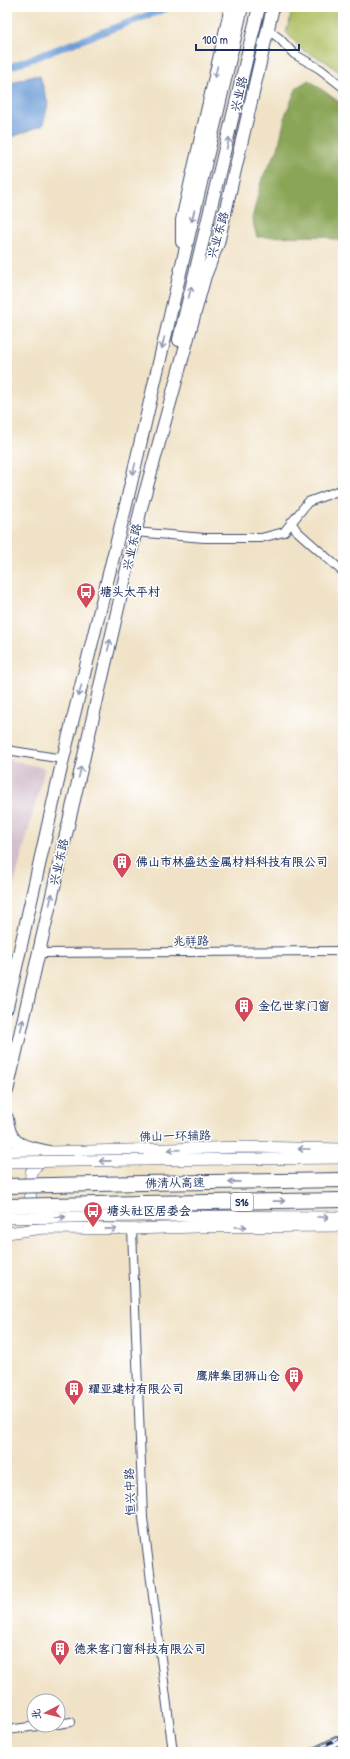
<svg xmlns="http://www.w3.org/2000/svg" width="350" height="1759" font-family="'Patrick Hand','LXGW WenKai TC',sans-serif">
<style>
.industrial{fill:#d1bdcb}
.green{fill:#aebe61;stroke:#647660}
.forest{fill:#8aa557;stroke:#526a5a}
.water{fill:#6c9cd6;stroke:#44669a}
.lines{fill:none;stroke-linecap:round;stroke-linejoin:round}
.canal{stroke:#6c9cd6;stroke-width:7}
.street-casing{stroke:#3b4a6e;stroke-width:10}
.secondary-casing{stroke:#3b4a6e;stroke-width:12}
.primary-casing{stroke:#3b4a6e;stroke-width:14}
.highway-casing{stroke:#3b4a6e;stroke-width:16}
.street{stroke:#fff;stroke-width:8}
.secondary{stroke:#fff;stroke-width:11}
.primary{stroke:#fff;stroke-width:12}
.highway{stroke:#fff;stroke-width:14}
.rail-casing{stroke:#1b2f5e;stroke-width:3.5}
.rail{stroke:#fff;stroke-width:2;stroke-dasharray:6;stroke-linecap:butt}
.secondary-bridge-casing{stroke:#3b4a6e;stroke-width:12;stroke-linecap:butt}
.highway-bridge-casing{stroke:#3b4a6e;stroke-width:16;stroke-linecap:butt}
.secondary-bridge{stroke:#fff;stroke-width:11}
.highway-bridge{stroke:#fff;stroke-width:14}
.oneway{stroke:#8d97ae}
.labels{text-anchor:middle;stroke-width:3;stroke-linejoin:round;paint-order:stroke}
.shield{fill:#fff;stroke:#5f6d8e;stroke-width:1}
.shield-label{font-size:11px;font-weight:bold;fill:#1b2f5e}
.street-label{font-size:12px;fill:#1b2f5e;stroke:#fff}
.poi-label{font-size:12px;font-weight:bold;fill:#1b2f5e;stroke:#fff;text-anchor:start}
</style>
<rect width="100%" height="100%" fill="#fff"/>
<filter id="ink" filterUnits="userSpaceOnUse"><feTurbulence type="fractalNoise" baseFrequency=".025" numOctaves="2"/><feDisplacementMap in="SourceGraphic" scale="8" xChannelSelector="R" yChannelSelector="G"/><feConvolveMatrix kernelMatrix="1 2 1 2 8 2 1 2 1" color-interpolation-filters="sRGB"/></filter>
<filter id="wash" filterUnits="userSpaceOnUse"><feTurbulence type="fractalNoise" baseFrequency=".012" numOctaves="4" result="noise"/><feDisplacementMap in="SourceGraphic" scale="16" xChannelSelector="R" yChannelSelector="G"/><feGaussianBlur stdDeviation="0.9" result="paint"/><feColorMatrix in="noise" values="0 0 0 0 0 0 0 0 0 0 0 0 0 0 0 0 0 1.4 0 .05"/><feComposite in="paint" operator="in"/></filter>
<g filter="url(#wash)">
<rect width="100%" height="100%" fill="#f0e2c6"/>
<path class="industrial" d="M7 759 45 768 7 911Z"/>
<path class="green" d="M292 7H343V75L325 61 302 50 286 32 289 24Z"/>
<path class="forest" d="M309 80 343 105V242L322 236 257 237 252 219 262 178 278 149 286 113 297 87Z"/>
<path class="water" d="M30 76H40L48 104 43 125 7 139V85Z"/>
<g class="lines">
<path class="canal" d="M7 68 170 7"/>
</g>
</g>
<g filter="url(#ink)">
<g class="lines">
<defs>
<path id="street" d="M268 30 279 38 294 54 320 69 343 87
M291 522 297 531 343 572
M135 532 204 538H261L284 532 308 502 343 489
M7 750 63 759
M38 953 343 951
M132 1229 143 1518 173 1752
M58 1724 71 1722
M7 1730 45 1725
M314 1752 343 1738"/>
<path id="secondary" d="M7 1151 49 1152 246 1147 343 1149
M144 1160 343 1158
M32 1213 30 1191 31 1172 45 1156
M144 1216 343 1217
M7 1233 44 1228 132 1229 196 1227 343 1226"/>
<path id="primary" d="M182 242V220L231 7
M179 340 259 7
M7 1007 63 759 125 509 242 7
M7 1091 141 508 205 276 218 243 273 7
M7 1118C9 1147 25 1146 49 1152"/>
<path id="highway" d="M142 1183 343 1180
M142 1203 343 1200"/>
</defs>
<use href="#street" class="street-casing"/>
<use href="#secondary" class="secondary-casing"/>
<use href="#primary" class="primary-casing"/>
<use href="#highway" class="highway-casing"/>
<use href="#street" class="street"/>
<use href="#secondary" class="secondary"/>
<use href="#primary" class="primary"/>
<use href="#highway" class="highway"/>
<defs>
<path id="rail" d="M311 1752 343 1736"/>
</defs>
<use href="#rail" class="rail-casing"/>
<use href="#rail" class="rail"/>
<defs>
<path id="secondary-bridge" d="M7 1162 144 1160
M7 1218 144 1216"/>
<path id="highway-bridge" d="M7 1186 142 1183
M7 1206 142 1203"/>
</defs>
<use href="#secondary-bridge" class="secondary-bridge-casing"/>
<use href="#highway-bridge" class="highway-bridge-casing"/>
<use href="#secondary-bridge" class="secondary-bridge"/>
<use href="#highway-bridge" class="highway-bridge"/>
</g>
<defs><path id="oneway-shaft" d="M-6 0H5M1.5-3L5.5 0L1.5 3" fill="none" stroke-width="1.6" stroke-linecap="round" stroke-linejoin="round"/></defs>
<g class="oneway">
<use href="#oneway-shaft" transform="translate(216 72) rotate(103)"/>
<use href="#oneway-shaft" transform="translate(228 143) rotate(-77)"/>
<use href="#oneway-shaft" transform="translate(193 216) rotate(104)"/>
<use href="#oneway-shaft" transform="translate(190 292) rotate(-77)"/>
<use href="#oneway-shaft" transform="translate(163 343) rotate(103)"/>
<use href="#oneway-shaft" transform="translate(134 469) rotate(103)"/>
<use href="#oneway-shaft" transform="translate(109 645) rotate(-77)"/>
<use href="#oneway-shaft" transform="translate(80 691) rotate(104)"/>
<use href="#oneway-shaft" transform="translate(80 772) rotate(-77)"/>
<use href="#oneway-shaft" transform="translate(51 899) rotate(-77)"/>
<use href="#oneway-shaft" transform="translate(22 1025) rotate(-77)"/>
<use href="#oneway-shaft" transform="translate(304 1149) rotate(180)"/>
<use href="#oneway-shaft" transform="translate(174 1150) rotate(178)"/>
<use href="#oneway-shaft" transform="translate(105 1161) rotate(179)"/>
<use href="#oneway-shaft" transform="translate(234 1182) rotate(179)"/>
<use href="#oneway-shaft" transform="translate(279 1201) rotate(-1)"/>
<use href="#oneway-shaft" transform="translate(60 1217) rotate(-1)"/>
<use href="#oneway-shaft" transform="translate(323 1217)"/>
<use href="#oneway-shaft" transform="translate(241 1227)"/>
<use href="#oneway-shaft" transform="translate(111 1229) rotate(1)"/>
</g>
</g>
<defs>
<symbol id="bus-pin" viewBox="-11 -11 22 30"><path d="M0 17L-7.5 6A9.5 9.5 0 1 1 7.5 6Z" fill="#d1495b" stroke="#fff"/><path d="M-5-6H5V4H4V6H2V4H-2V6H-4V4H-5ZM-3.5-4V0h7V-4ZM-3.5 1.2v1.5H-2V1.2ZM2 1.2v1.5H3.5V1.2Z" fill="#fff"/></symbol>
<symbol id="building-pin" viewBox="-11 -11 22 30"><path d="M0 17L-7.5 6A9.5 9.5 0 1 1 7.5 6Z" fill="#d1495b" stroke="#fff"/><path d="M-4-6H4V6H1V3H-1V6H-4ZM-2.5-4.3h1.7v1.8h-1.7ZM.8-4.3h1.7v1.8H.8ZM-2.5-1h1.7V.8h-1.7ZM.8-1h1.7V.8H.8Z" fill="#fff"/></symbol>
</defs>
<g fill-rule="evenodd">
<use href="#bus-pin" x="75" y="581" width="22" height="30"/>
<use href="#building-pin" x="111" y="851" width="22" height="30"/>
<use href="#building-pin" x="233" y="995" width="22" height="30"/>
<use href="#bus-pin" x="82" y="1200" width="22" height="30"/>
<use href="#building-pin" x="283" y="1365" width="22" height="30"/>
<use href="#building-pin" x="63" y="1378" width="22" height="30"/>
<use href="#building-pin" x="49" y="1638" width="22" height="30"/>
</g>
<g class="labels">
<rect class="shield" x="231" y="1193" width="22" height="18" rx="3"/>
<g class="shield-label">
<text x="242" y="1206">S16</text>
</g>
<g class="street-label">
<text transform="translate(239 94) rotate(-77)" y="4">兴业路</text>
<text transform="translate(218 235) rotate(-74)" y="4">兴业东路</text>
<text transform="translate(132 547) rotate(-77)" y="4">兴业东路</text>
<text transform="translate(59 862) rotate(-77)" y="4">兴业东路</text>
<text transform="translate(191 941) rotate(-1)" y="4">兆祥路</text>
<text transform="translate(175 1136) rotate(-1)" y="4">佛山一环辅路</text>
<text transform="translate(175 1183) rotate(-1)" y="4">佛清从高速</text>
<text transform="translate(130 1492) rotate(-92)" y="4">恒兴中路</text>
</g>
<g class="poi-label">
<text x="100" y="596">塘头太平村</text>
<text x="136" y="866">佛山市林盛达金属材料科技有限公司</text>
<text x="258" y="1010">金亿世家门窗</text>
<text x="107" y="1215">塘头社区居委会</text>
<text x="280" y="1380" text-anchor="end">鹰牌集团狮山仓</text>
<text x="88" y="1393">耀亚建材有限公司</text>
<text x="74" y="1653">德来客门窗科技有限公司</text>
</g>
</g>
<rect width="350" height="1759" fill="none" stroke="#fff" stroke-width="24"/>
<g transform="translate(46 1713) rotate(263)"><circle r="19" fill="#ffffff" stroke="#a4acbf"/>
<path d="M0-3L7 15L0 10L-7 15Z" fill="#d1495b"/>
<text y="-6" font-size="11" font-weight="bold" text-anchor="middle" fill="#1b2f5e">北</text>
</g>
<path d="M196 44v6h103v-6" fill="none" stroke="#1b2f5e" stroke-width="2"/>
<text x="202" y="44" font-size="12" fill="#1b2f5e" stroke="#ffffff" stroke-width="3" paint-order="stroke">100 m</text>
</svg>
